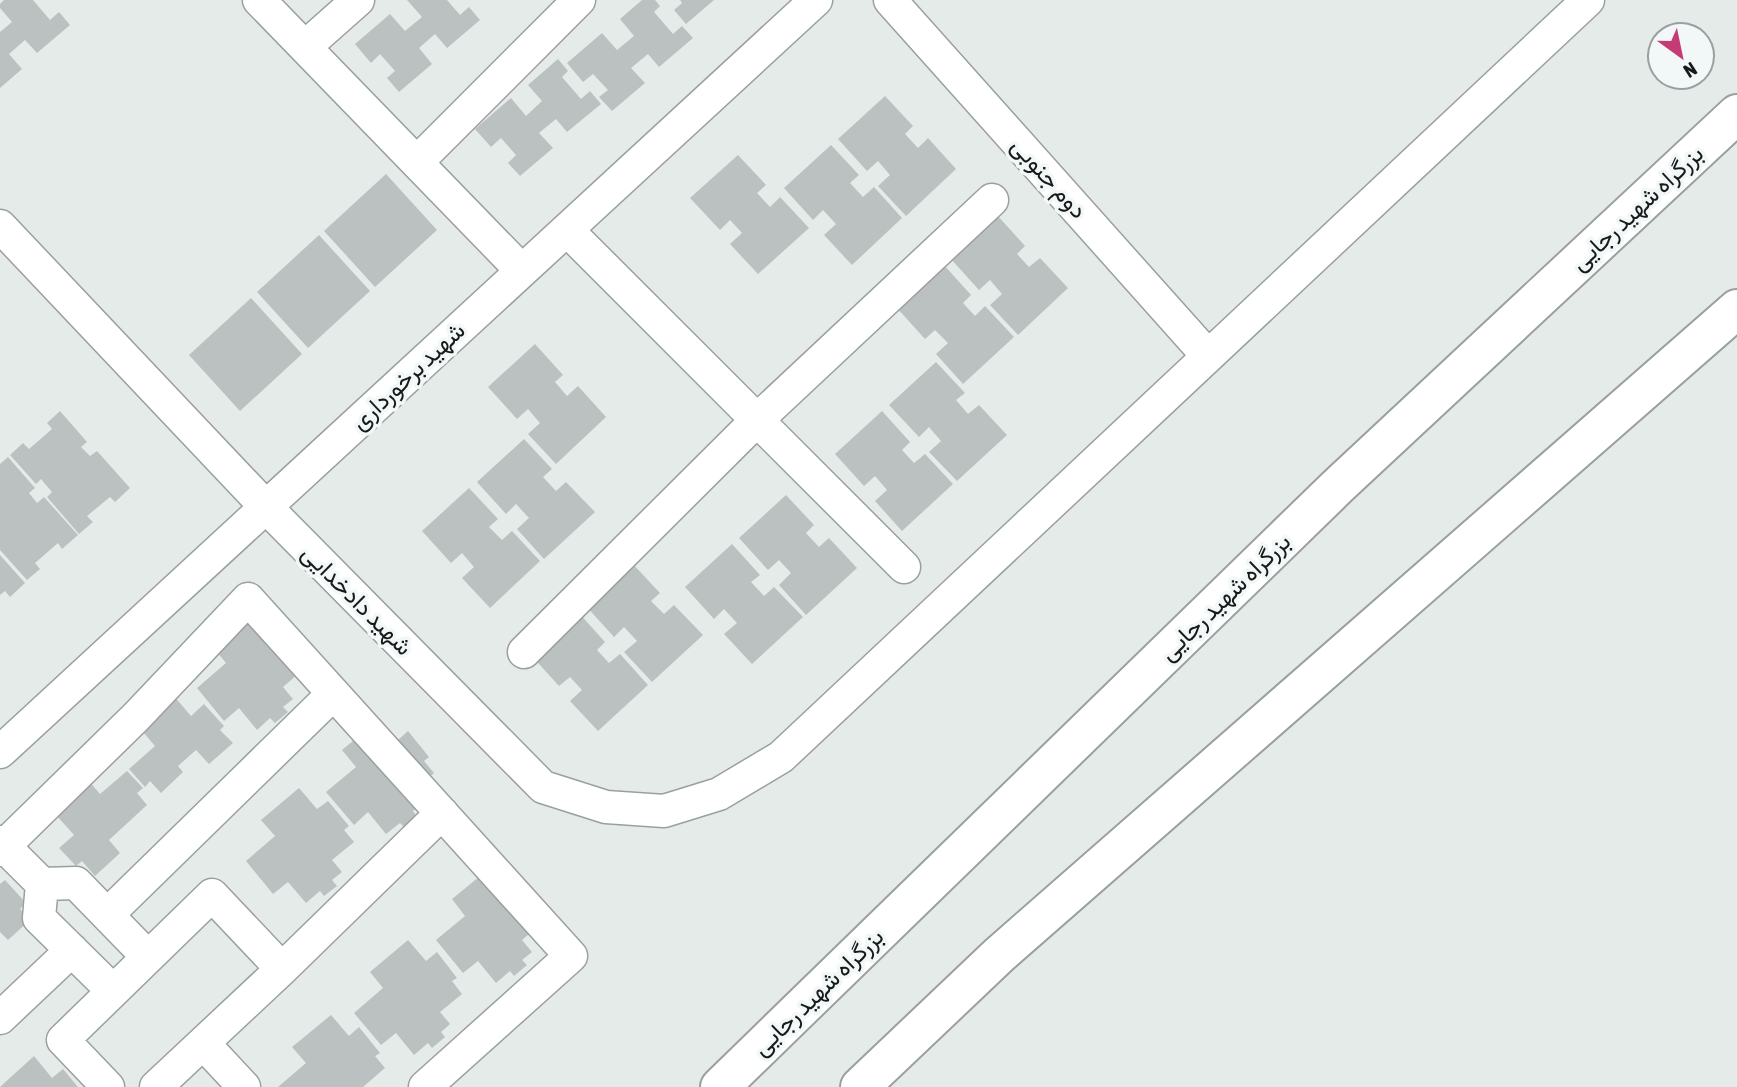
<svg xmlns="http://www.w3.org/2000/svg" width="1737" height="1087" font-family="'Asap Condensed',Vazirmatn,sans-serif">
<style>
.building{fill:#bbc1c0}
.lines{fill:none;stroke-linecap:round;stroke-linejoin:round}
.minor-casing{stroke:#9aa09e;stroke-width:35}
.trunk-casing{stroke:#9aa09e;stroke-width:42}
.minor{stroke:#fff;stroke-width:32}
.trunk{stroke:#fff;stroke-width:38}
.labels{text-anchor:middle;stroke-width:7;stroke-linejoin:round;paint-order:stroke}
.street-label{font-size:24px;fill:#181a1a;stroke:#f2f8f7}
</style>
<rect width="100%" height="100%" fill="#e5ebe9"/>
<path class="building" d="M4 0H33L50 20 59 12 70 25 37 53 25 40 9 54 22 69 0 88V32L12 22 0 8V4Z
M407 0H447L460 15 469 7 480 20 447 48 435 34 419 48 432 64 399 92 387 78 395 71 380 54 371 63 355 44 390 14 405 31 422 17Z
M642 0H655L660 6 654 12 673 34 682 26 693 38 659 67 648 54 631 68 645 83 612 111 599 97 608 90 593 74 583 82 567 63 602 33 617 50 634 36 620 19Z
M680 0H714L686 24 674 10 682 3Z
M558 59 568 71 562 77 581 99 590 91 601 104 567 132 556 119 539 133 553 148 520 176 508 163 516 155 501 138 491 147 475 129 511 98 526 116 542 101 528 85Z
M885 96 913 126 905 134 918 148 928 138 956 169 906 216 878 186 890 175 878 161 867 171 838 139Z
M831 145 859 175 850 183 863 197 874 187 902 218 852 265 824 235 836 224 823 210 813 220 784 188Z
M738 155 766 185 757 193 770 207 780 197 809 228 758 274 730 244 742 233 730 220 720 230 690 198Z
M386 174 437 230 375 287 324 231Z
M997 215 1025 246 1017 254 1029 267 1040 258 1068 288 1018 335 990 305 1002 294 990 280 979 290 950 258Z
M319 235 370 291 308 348 257 292Z
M943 264 971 295 963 303 975 316 985 306 1014 337 963 384 936 354 948 343 935 330 925 339 896 307Z
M251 298 302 354 240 411 189 355Z
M535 344 563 375 555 382 567 396 578 386 606 417 556 464 528 434 540 423 528 409 517 419 488 387Z
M936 362 965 393 956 400 968 414 979 405 1007 435 957 481 929 452 941 441 929 427 919 437 889 405Z
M60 411 87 442 81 447 90 456 97 451 130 488 115 502 110 497 87 516 93 522 79 534 47 497 52 492 41 479 36 484 10 455 23 443 29 449 52 429 47 423Z
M882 411 910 442 902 450 914 463 925 454 953 484 902 531 875 501 887 490 875 476 864 486 835 454Z
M524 439 552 469 543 477 556 491 566 482 595 512 544 559 517 529 529 518 516 504 506 514 477 482Z
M8 457 35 488 29 493 37 503 44 497 78 535 62 549 58 543 35 563 40 569 27 580 0 550V464Z
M469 488 498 519 489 527 502 540 512 531 540 561 490 608 462 578 474 567 462 553 451 563 422 531Z
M786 495 814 525 806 533 819 547 829 538 857 568 806 615 779 585 791 573 779 560 768 570 739 538Z
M732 544 760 575 751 582 764 596 774 587 803 617 752 664 724 634 737 623 724 609 714 619 685 587Z
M0 555 25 583 10 597 5 591 0 595Z
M631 562 660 593 651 601 664 614 674 605 703 635 652 682 624 652 637 641 624 627 614 637 585 605Z
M577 611 605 642 597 650 609 663 620 654 648 685 598 731 570 701 582 690 570 677 559 686 530 654Z
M250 615 305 668 283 687 293 699 283 707 288 712 275 723 270 718 257 730 239 708 224 721 197 688 226 663 212 646Z
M173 695 191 716 204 704 224 726 220 730 233 743 209 764 196 750 178 766 183 772 161 793 150 781 145 787 129 769 155 746 138 726Z
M380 719 398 740 408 731 429 757 424 761 434 773 412 791 422 803 413 811 417 817 404 827 400 823 386 834 368 812 354 825 326 792 356 767 342 750Z
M127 771 143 788 137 793 147 805 109 840 120 853 95 876 82 861 76 866 59 848 74 835 57 816 69 804 65 799 87 779 100 794Z
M299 788 317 809 328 801 349 826 344 830 354 842 332 860 342 872 332 880 337 886 324 896 320 891 306 903 288 882 273 894 246 861 275 836 261 820Z
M490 868 544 921 522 940 532 952 522 960 527 965 514 976 510 971 496 983 478 961 463 973 436 940 465 916 452 899Z
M5 880 26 903 20 909 30 920 8 940 0 932V884Z
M408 940 426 961 437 952 457 978 452 981 462 994 440 1012 450 1024 441 1032 445 1037 432 1048 428 1043 414 1055 396 1033 381 1045 354 1013 383 988 370 972Z
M331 1015 349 1036 359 1027 380 1053 375 1056 385 1068 363 1087H278L306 1063 292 1047Z
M34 1056 52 1078 63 1069 78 1087H0Z"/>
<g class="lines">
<defs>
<path id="minor" d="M259 0 522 271
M890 0 1208 356
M305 47 358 0
M417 162 579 0
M0 226 266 507 543 787 606 807 664 811 719 794 781 757 1588 0
M567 230 904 567
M524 652 757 420 992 200
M0 752 816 0
M0 842 42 884 76 883 148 957
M0 850 136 717 248 599 571 956 425 1087
M42 884 39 918 113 991
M107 915 333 694
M0 1018 72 950
M203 1043 244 1087
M108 1087 63 1040 212 895 282 969
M156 1087 282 969 442 813"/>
<path id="trunk" d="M720 1087 1338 486 1737 114
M860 1087 999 955 1737 309"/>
</defs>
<use href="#minor" class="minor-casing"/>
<use href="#trunk" class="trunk-casing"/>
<use href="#minor" class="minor"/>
<use href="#trunk" class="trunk"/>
</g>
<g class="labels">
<g class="street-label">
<text transform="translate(1049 178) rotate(48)" y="8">دوم جنوبی</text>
<text transform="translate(1637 208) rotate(-43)" y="8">بزرگراه شهید رجایی</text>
<text transform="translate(408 376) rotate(-43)" y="8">شهید برخورداری</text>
<text transform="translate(1225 597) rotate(-44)" y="8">بزرگراه شهید رجایی</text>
<text transform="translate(357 600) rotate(45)" y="8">شهید دادخدایی</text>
<text transform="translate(818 992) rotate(-44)" y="8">بزرگراه شهید رجایی</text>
</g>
</g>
<g transform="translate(1681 56) rotate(147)"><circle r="33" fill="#f2f8f7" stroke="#9b9f9f" stroke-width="2"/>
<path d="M0-5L12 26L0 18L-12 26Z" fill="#c53b76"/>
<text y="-10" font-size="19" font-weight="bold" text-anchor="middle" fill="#181a1a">N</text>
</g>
</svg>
